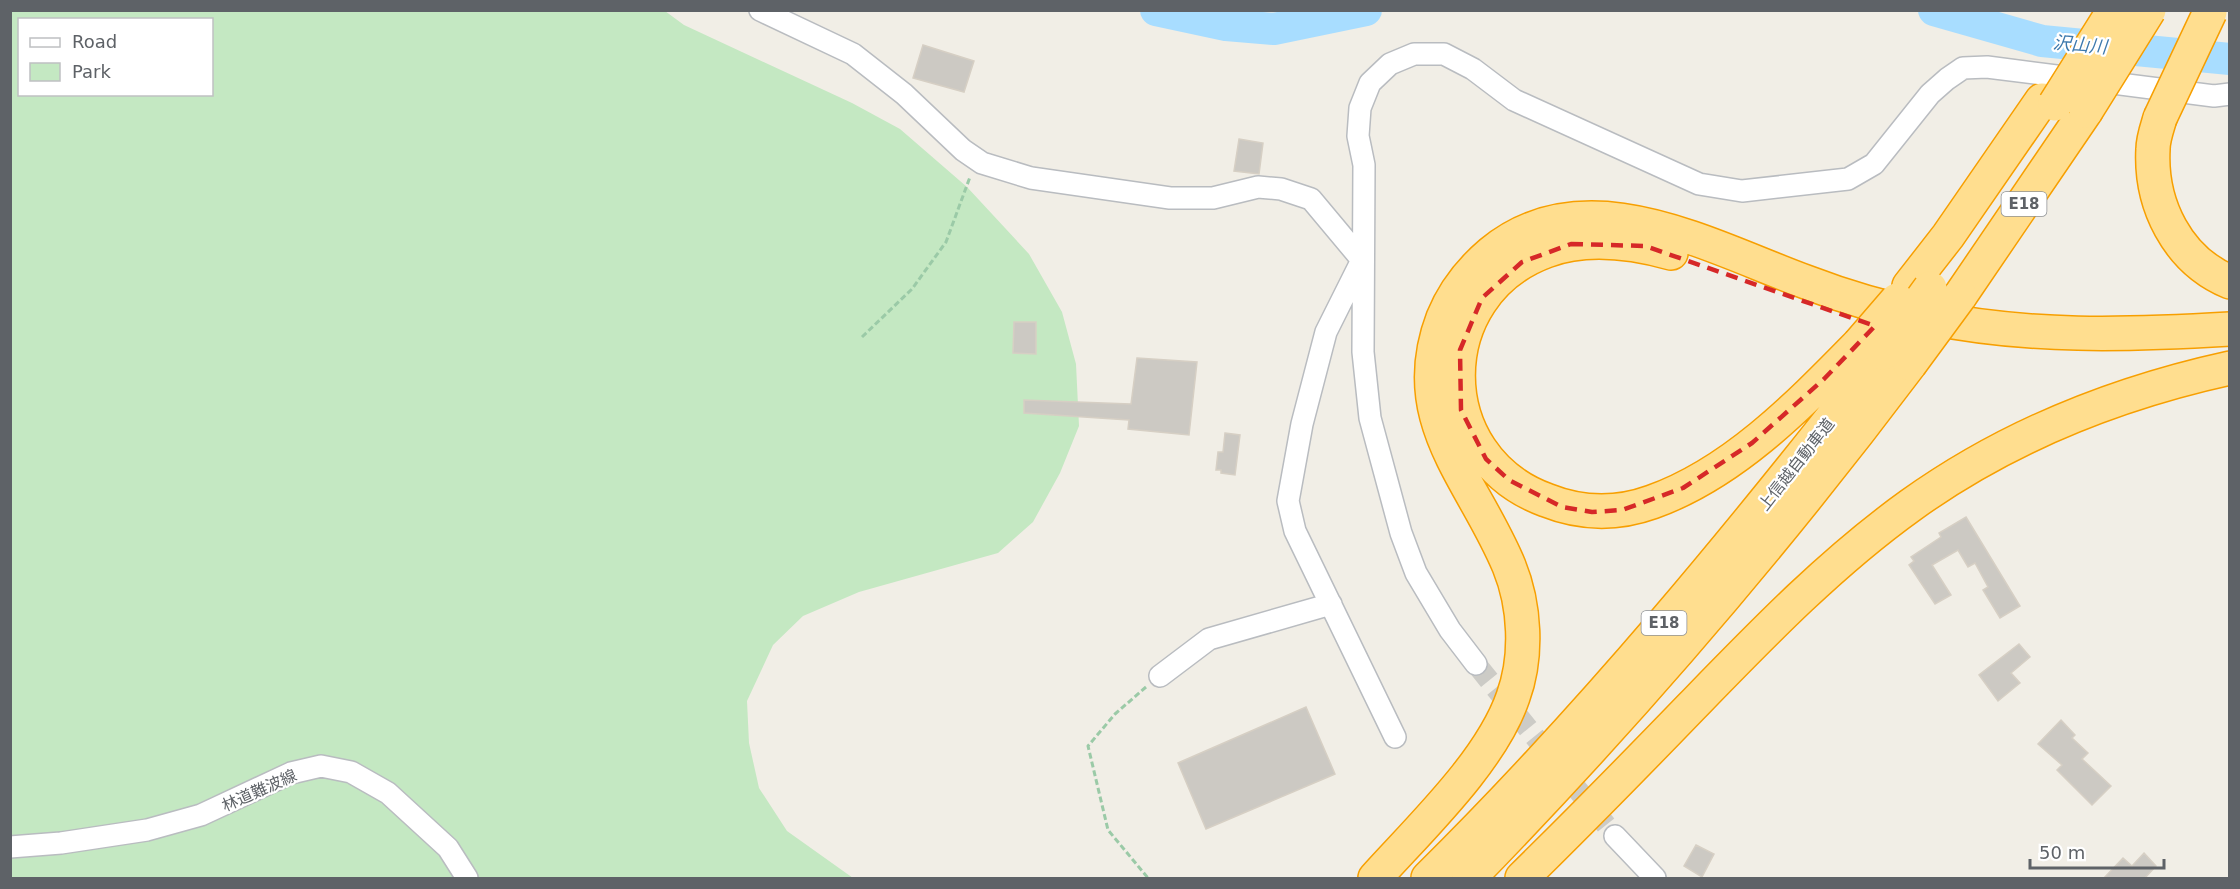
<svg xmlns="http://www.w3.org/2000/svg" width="2240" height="889" font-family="'DejaVu Sans','Noto Sans JP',sans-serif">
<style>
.green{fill:#c4e8c2;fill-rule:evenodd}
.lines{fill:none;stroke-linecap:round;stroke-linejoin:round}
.river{stroke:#a8ddff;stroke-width:32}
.building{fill:#ccc9c3;stroke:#d6cfc4;stroke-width:1.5}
.minor-tunnel{stroke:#cccbc6;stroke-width:21;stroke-dasharray:21 10;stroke-linecap:butt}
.minor-casing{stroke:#b9bcc0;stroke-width:24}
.motorway-casing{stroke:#f79f00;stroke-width:36}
.path{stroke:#9bcaa7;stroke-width:3;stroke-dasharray:6 3;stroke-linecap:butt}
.minor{stroke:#fff;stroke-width:21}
.motorway{stroke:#ffde8f;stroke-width:33}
.motorway-bridge-casing{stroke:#f79f00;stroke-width:36;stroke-linecap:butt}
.motorway-bridge{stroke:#ffde8f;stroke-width:33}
.marked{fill:none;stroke:#d62828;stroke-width:4.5;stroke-dasharray:12 8;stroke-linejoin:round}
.labels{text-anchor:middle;stroke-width:4.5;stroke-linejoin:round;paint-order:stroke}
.shield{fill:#fff;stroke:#8e9195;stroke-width:1.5}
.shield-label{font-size:15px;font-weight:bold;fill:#5e6267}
.street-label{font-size:16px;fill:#5e6267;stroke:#fff}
.water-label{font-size:18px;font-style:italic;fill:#3d79ad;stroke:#fff}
</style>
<rect width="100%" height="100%" fill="#f1eee6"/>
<path class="green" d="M10 11H665L684 25 852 103 900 129 967 187 1029 254 1062 312 1076 364 1079 426 1060 473 1033 522 998 553 859 592 803 616 773 645 747 701 749 743 759 788 787 831 853 878H11ZM20 20H212V94H20Z"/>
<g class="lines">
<path class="river" d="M1156 10 1226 25 1274 29 1366 10
M1934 10 2042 41 2230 59"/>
</g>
<path class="building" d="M923 45 974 61 964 92 913 78Z
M1239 139 1263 143 1259 174 1234 171Z
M1014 322H1036V354L1013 353Z
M1137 358 1197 362 1189 435 1128 429 1129 420 1024 413V400L1131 404Z
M1225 433 1240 435 1235 475 1221 473V470H1216L1218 452H1223Z
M1966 517 2020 606 2000 618 1983 590 1988 587 1975 563 1968 567 1958 550 1932 565 1951 595 1935 604 1909 565 1914 561 1911 557 1941 537 1939 533Z
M2019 644 2030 657 2011 673 2020 683 1998 701 1979 675Z
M1306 707 1335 774 1206 829 1178 763Z
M2061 720 2075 735 2072 738 2088 753 2082 759 2111 786 2092 805 2057 770 2062 765 2038 744Z
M1696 845 1714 854 1702 877 1684 866Z
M2144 853 2156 866 2144 879H2103L2123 858 2132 866Z"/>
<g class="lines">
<path class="minor-tunnel" d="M1476 664 1615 836"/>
<defs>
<path id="minor" d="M760 10 853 54 904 94 963 150 982 163 1031 178 1170 198H1213L1258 187 1281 189 1311 199 1362 260
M1360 264 1326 332 1302 424 1288 501 1295 531 1395 737
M1476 664 1450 630 1416 573 1401 533 1370 418 1363 352 1364 165 1358 136 1360 108 1370 83 1390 64 1414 54H1444L1473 69 1514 100 1699 184 1742 191 1848 179 1874 164 1930 94 1947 79 1963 68 1987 67 2214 96 2230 94
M1160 676 1209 639 1331 604
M1615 836 1655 878
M10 847 61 843 147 830 201 815 291 773 321 766 351 772 388 793 448 848 467 878"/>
<path id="motorway" d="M2160 118C2157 128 2153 139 2153 149 2150 204 2177 260 2230 282
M1671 253C1631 242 1586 236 1546 251 1429 294 1429 457 1546 500 1581 514 1616 515 1652 502 1734 473 1800 404 1859 344
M1909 286 1948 236 2042 100
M1960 296 2086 111
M1375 878C1421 827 1491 761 1513 697 1528 656 1525 605 1509 566 1473 479 1404 420 1443 318 1453 293 1471 270 1491 253 1585 175 1710 247 1806 282 1845 297 1886 309 1927 317 2028 338 2127 335 2230 329
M1428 878C1593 715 1740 536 1883 353
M1469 878C1627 716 1774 545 1910 364
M1522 878C1579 822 1635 765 1691 707 1760 636 1830 563 1911 505 2006 437 2116 393 2230 368"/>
</defs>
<use href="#minor" class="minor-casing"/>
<use href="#motorway" class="motorway-casing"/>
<path class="path" d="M862 337 912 289 946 242 970 177
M1146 687 1115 714 1088 746 1108 830 1148 878"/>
<use href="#minor" class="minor"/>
<use href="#motorway" class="motorway"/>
<defs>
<path id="motorway-bridge" d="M2055 104 2114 10
M2086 111 2149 10
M2160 118 2210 12
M1859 344 1897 300
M1883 353 1930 288
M1910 364 1960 296"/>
</defs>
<use href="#motorway-bridge" class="motorway-bridge-casing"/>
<use href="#motorway-bridge" class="motorway-bridge"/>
</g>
<path class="marked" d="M1571 244 1645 246 1875 326 1824 379 1752 443 1683 488 1622 510 1592 512 1562 507 1509 480 1486 459 1461 410 1460 350 1482 298 1522 262Z"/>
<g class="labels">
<g class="shield">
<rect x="2001.5" y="192" width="45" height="24" rx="4.5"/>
<rect x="1641.5" y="611" width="45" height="24" rx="4.5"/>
</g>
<g class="shield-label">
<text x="2024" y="209">E18</text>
<text x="1664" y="628">E18</text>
</g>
<g class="street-label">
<text transform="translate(1796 464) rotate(-52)" y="6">上信越自動車道</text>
<text transform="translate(259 790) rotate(-24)" y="6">林道難波線</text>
</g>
<g class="water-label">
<text transform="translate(2080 45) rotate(5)" y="6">沢山川</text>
</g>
</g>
<rect width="2240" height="889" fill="none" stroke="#5e6267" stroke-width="24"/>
<rect x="18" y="18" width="195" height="78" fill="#ffffff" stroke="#bfc0c2" stroke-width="1.5"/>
<rect x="30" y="38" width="30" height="9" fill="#ffffff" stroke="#bfc0c2" stroke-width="1.5"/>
<text x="72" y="48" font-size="18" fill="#5e6267">Road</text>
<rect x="30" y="63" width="30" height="18" fill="#c4e8c2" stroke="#bfc0c2" stroke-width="1.5"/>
<text x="72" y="78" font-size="18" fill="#5e6267">Park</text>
<path d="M2030 859v9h134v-9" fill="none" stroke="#5e6267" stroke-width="3"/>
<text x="2039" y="859" font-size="18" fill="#5e6267" stroke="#ffffff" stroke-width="4.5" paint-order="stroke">50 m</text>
</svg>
